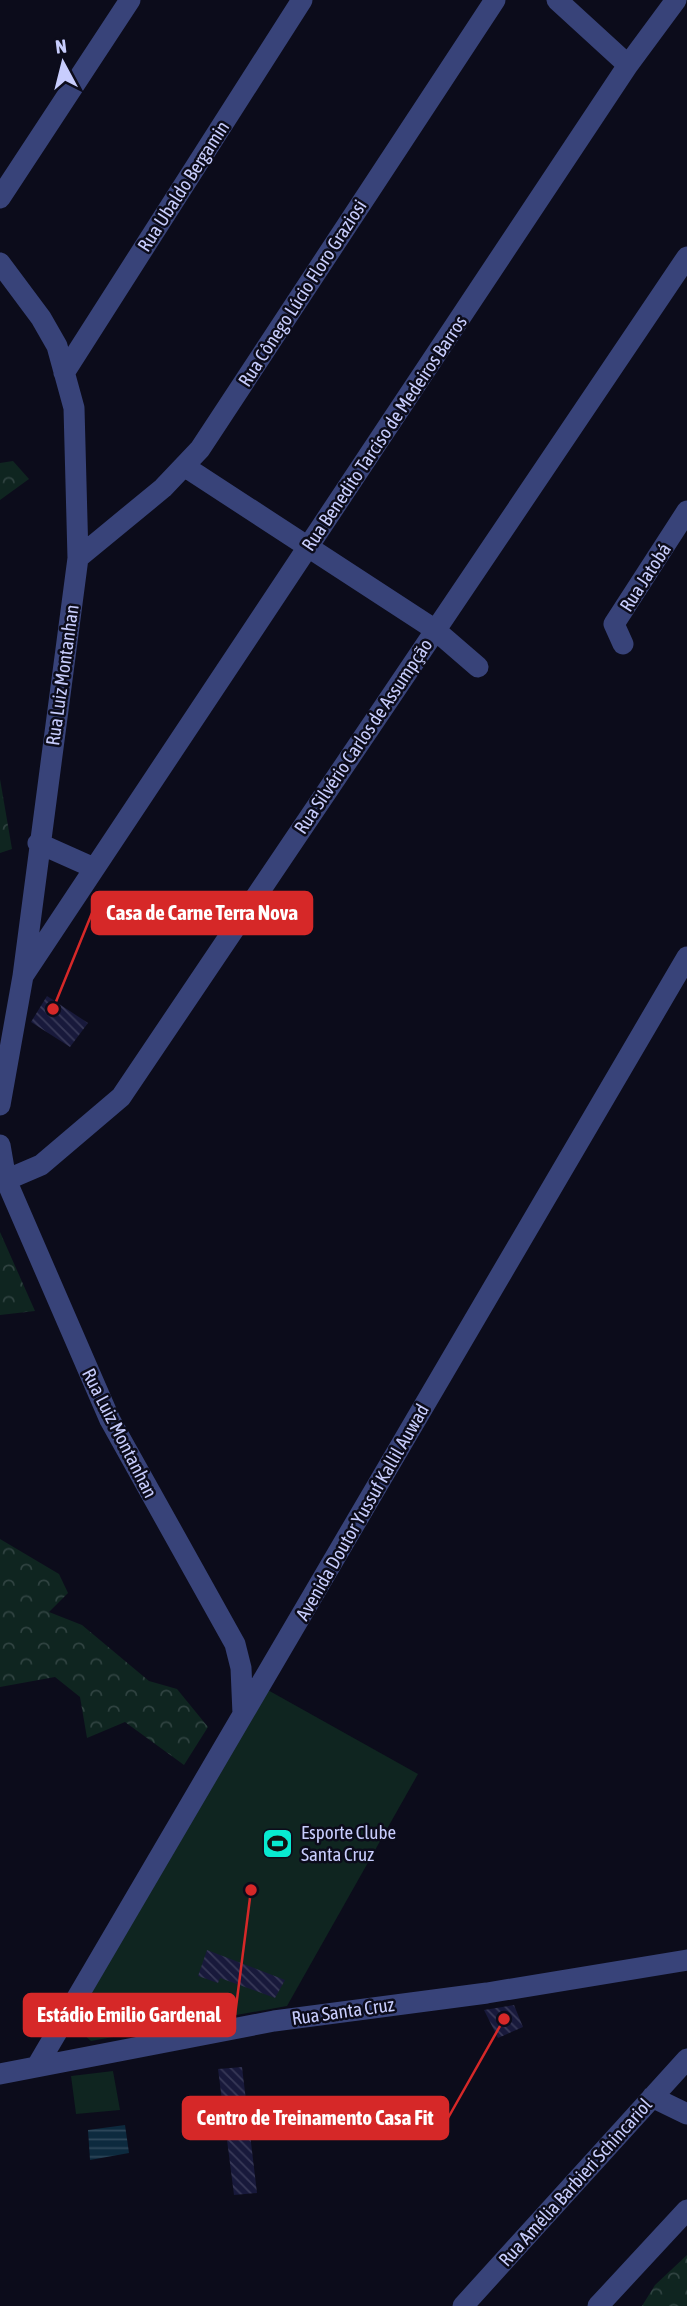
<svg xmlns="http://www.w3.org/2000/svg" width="687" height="2306" font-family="'Asap Condensed',sans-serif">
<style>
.forest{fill:url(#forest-crowns)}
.green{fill:#0f2520}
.water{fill:url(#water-rules)}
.building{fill:url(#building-back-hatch)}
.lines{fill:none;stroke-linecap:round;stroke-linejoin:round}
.minor{stroke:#384379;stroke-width:21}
.labels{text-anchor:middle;stroke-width:5;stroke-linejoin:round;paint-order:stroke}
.street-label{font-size:19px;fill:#c8cdfd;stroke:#0c0c1b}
.poi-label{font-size:19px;fill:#c8cdfd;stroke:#0c0c1b;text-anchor:start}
.leader{fill:none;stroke:#d62828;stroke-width:2.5}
.callout-dot{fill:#d62828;stroke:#0c0c1b;stroke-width:2.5}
.callout{fill:#d62828;stroke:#d62828;stroke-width:2.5}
.callout-label{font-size:21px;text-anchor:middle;font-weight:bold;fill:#fff}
</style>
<defs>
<pattern id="forest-crowns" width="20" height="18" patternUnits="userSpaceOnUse" patternTransform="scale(1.75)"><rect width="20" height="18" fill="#0f2520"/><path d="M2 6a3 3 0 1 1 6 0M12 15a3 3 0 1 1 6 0" fill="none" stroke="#304341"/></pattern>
<pattern id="water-rules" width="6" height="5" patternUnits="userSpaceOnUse" patternTransform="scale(1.75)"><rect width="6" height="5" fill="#0d2a3e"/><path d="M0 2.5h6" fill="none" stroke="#2f485b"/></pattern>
<pattern id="building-back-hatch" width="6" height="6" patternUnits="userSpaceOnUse" patternTransform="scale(1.75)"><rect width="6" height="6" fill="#18193b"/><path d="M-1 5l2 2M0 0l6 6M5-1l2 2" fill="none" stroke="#383958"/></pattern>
</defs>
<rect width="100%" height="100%" fill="#0c0c1b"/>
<path class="forest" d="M13 461 29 479 0 500V463Z
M0 779 12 849 0 853Z
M0 1232 35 1311 0 1315Z
M0 1539 59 1574 68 1593 49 1612 82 1625 149 1681 177 1689 208 1727 184 1765 125 1722 87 1738 80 1697 55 1677 0 1687Z
M687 2255V2306H642L655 2285Z"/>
<path class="green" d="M266 1689 418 1774 287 2006 91 2041 77 2029 78 2015Z
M113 2071 120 2110 76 2114 71 2076Z"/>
<path class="water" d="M125 2125 129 2153 90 2160 88 2130Z"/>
<path class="building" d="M47 996 88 1023 70 1047 31 1022Z
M207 1950 285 1980 275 1998 220 1978 218 1983 198 1976Z
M514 2005 523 2027 498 2038 484 2010Z
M242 2067 257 2193 234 2195 218 2069Z"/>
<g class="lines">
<path class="minor" d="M557 0 628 65
M0 198 130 0
M0 263 41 318 57 346 74 408 78 558 23 976 0 1105
M64 373 302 0
M184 466 434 629 478 667
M78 558 163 488 200 449 495 0
M623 644 614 624 687 511
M38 843 94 868
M23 976 628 65 676 0
M0 1145 6 1180 110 1420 235 1644 241 1668 243 1714
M6 1180 41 1165 121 1097 687 257
M37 2066 687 957
M0 2074 274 2021 487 1993 687 1960
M652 2097 687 2114
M463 2306 687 2059
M598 2306 687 2210"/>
</g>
<defs>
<symbol id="stadium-square" viewBox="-11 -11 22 22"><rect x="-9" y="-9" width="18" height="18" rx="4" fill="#08e9d0" stroke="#0c0c1b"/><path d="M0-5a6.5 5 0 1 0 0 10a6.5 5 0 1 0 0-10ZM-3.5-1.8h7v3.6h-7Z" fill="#111"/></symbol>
</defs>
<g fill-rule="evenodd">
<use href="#stadium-square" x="260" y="1826" width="35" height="35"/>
</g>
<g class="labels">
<g class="street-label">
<text transform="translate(183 186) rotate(-57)" y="7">Rua Ubaldo Bergamin</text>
<text transform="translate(302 293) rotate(-57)" y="7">Rua Cônego Lúcio Floro Graziosi</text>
<text transform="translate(384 433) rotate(-56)" y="7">Rua Benedito Tarciso de Medeiros Barros</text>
<text transform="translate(645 577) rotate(-57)" y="7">Rua Jatobá</text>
<text transform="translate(62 675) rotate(-82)" y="7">Rua Luiz Montanhan</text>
<text transform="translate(363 736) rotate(-56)" y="7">Rua Silvério Carlos de Assumpção</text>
<text transform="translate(120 1433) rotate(63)" y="7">Rua Luiz Montanhan</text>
<text transform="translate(362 1512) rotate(-60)" y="7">Avenida Doutor Yussuf Kallil Auwad</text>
<text transform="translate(343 2011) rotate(-8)" y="7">Rua Santa Cruz</text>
<text transform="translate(575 2182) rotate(-48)" y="7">Rua Amélia Barbieri Schincariol</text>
</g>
<g class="poi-label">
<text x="301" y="1839">Esporte Clube<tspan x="301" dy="22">Santa Cruz</tspan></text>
</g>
</g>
<path class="leader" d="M53 1009L92 913M251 1890L235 2015M504 2019L448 2118"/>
<g class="callout-dot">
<circle cx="53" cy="1009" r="7"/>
<circle cx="251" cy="1890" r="7"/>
<circle cx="504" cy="2019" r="7"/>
</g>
<g class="callout">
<rect x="92" y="892" width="220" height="42" rx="7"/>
<rect x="24" y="1994" width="211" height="42" rx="7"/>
<rect x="183" y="2097" width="265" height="42" rx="7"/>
</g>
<g class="callout-label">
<text x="202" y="920">Casa de Carne Terra Nova</text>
<text x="129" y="2022">Estádio Emilio Gardenal</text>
<text x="315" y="2125">Centro de Treinamento Casa Fit</text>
</g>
<g transform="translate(63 63) rotate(353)" stroke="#0c0c1b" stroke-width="5" paint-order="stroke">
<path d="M0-5L12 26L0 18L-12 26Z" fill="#c8cdfd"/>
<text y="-10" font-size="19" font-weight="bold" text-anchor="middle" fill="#c8cdfd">N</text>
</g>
</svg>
